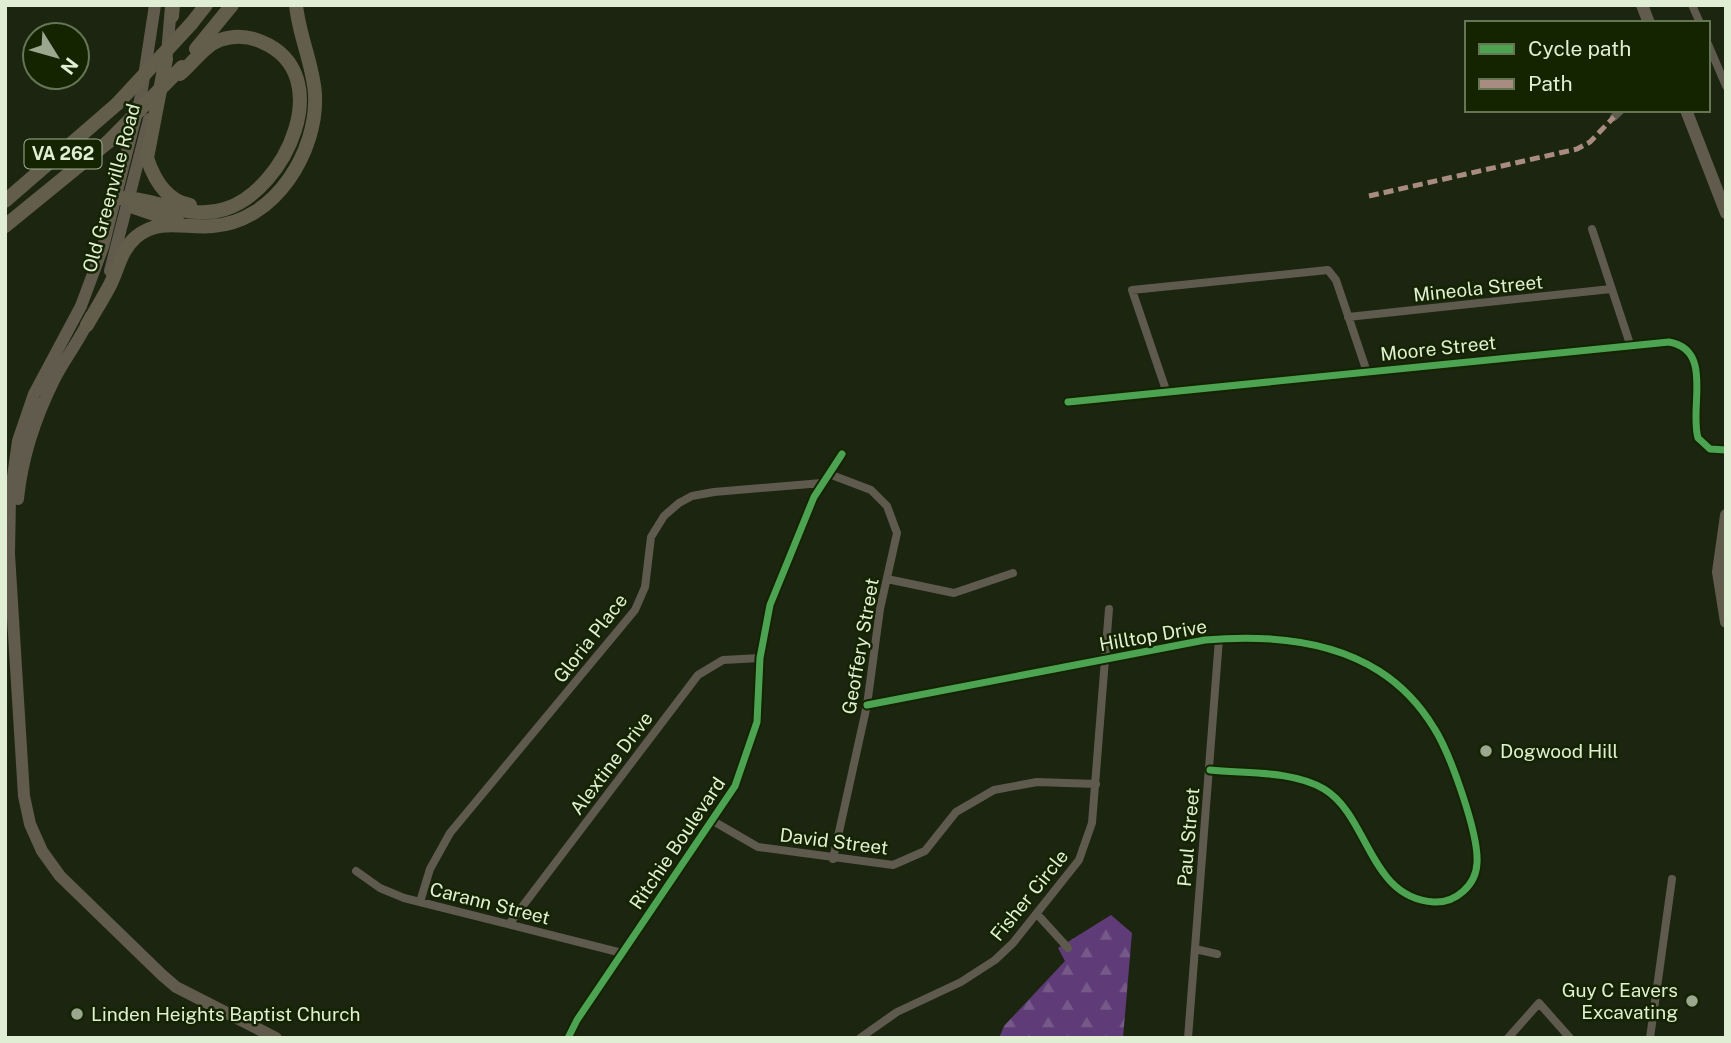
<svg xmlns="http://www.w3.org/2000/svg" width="1731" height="1043" font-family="'Public Sans',sans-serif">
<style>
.forest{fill:url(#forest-firs)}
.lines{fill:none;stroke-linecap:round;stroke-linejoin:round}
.street{stroke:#5f5a4e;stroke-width:8}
.secondary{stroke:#605b4c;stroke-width:12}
.highway{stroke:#635e4c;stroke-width:14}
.highway-bridge{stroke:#635e4c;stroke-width:14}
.quiet{stroke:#a88b81;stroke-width:5;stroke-dasharray:10 5;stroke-linecap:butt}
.cycleway-casing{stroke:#142400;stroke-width:11}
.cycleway{stroke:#4ca352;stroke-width:7}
.poi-dot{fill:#9ba88f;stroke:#142400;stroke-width:2.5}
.labels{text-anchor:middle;stroke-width:5;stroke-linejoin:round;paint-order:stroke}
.shield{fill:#142400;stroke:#a3b294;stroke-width:2}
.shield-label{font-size:18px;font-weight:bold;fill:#e0efd3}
.street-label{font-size:19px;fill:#e0efd3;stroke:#142400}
.poi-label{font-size:19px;fill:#e0efd3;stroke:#142400;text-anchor:start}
</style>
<defs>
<pattern id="forest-firs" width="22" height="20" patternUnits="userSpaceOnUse" patternTransform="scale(1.75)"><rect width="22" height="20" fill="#5f3c77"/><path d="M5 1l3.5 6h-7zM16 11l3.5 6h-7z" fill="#765889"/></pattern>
</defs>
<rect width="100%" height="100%" fill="#1c2510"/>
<path class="forest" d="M1111 915 1132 933 1123 1038H999L1004 1026 1065 961 1058 948Z"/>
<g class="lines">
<path class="street" d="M1692 5 1700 23
M1708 44 1726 86
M1614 117 1621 110
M1592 229 1630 344
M1348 317 1611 289
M1167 393 1132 290 1328 270 1336 280 1367 372
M1068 402 1669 342C1714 350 1689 407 1698 438L1710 449 1726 450
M829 474 871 490 887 506 897 533 880 609 867 705 833 859
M887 579 954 593 1013 573
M867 705 1205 640C1263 635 1329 639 1379 671 1401 685 1420 705 1434 728 1450 753 1479 834 1477 863 1476 885 1456 903 1434 902 1369 898 1369 816 1324 789 1292 770 1245 774 1210 770
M713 821 758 847 893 865 925 851 956 812 994 790 1037 782 1096 784
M356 871 380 888 404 898 622 953
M420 902 430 869 450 833 635 610 645 587 651 537 664 516 679 503 692 496 714 492 822 483
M1037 914 1068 948
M509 924 698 675 723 660 760 658
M1195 949 1217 954
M568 1038 577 1020 735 786 757 722 760 658 770 605 814 497 842 454
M860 1038 897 1012 961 982 995 960 1013 943 1079 860 1092 823 1109 609
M1188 1038 1219 639
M1508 1038 1539 1003 1570 1038
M1650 1038 1672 879"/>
<path class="secondary" d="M155 5 141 96 103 247 81 306 34 394 18 441 10 498 9 554 24 796 30 824 42 851 60 876 162 975 176 987 276 1038
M1642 5 1649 23
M167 54 171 6
M1686 110 1726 213
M110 271 149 119
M18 499C22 458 36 416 55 378 66 357 81 338 91 316
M1726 515 1718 572 1726 622"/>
<path class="highway" d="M172 16 173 5
M191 24 206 5
M196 49 232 5
M166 59 147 158C154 179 166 201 190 205
M115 198C152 196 188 221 225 209 286 190 338 74 262 42 249 36 234 35 220 40 204 46 193 63 180 74
M5 201 117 104
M134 207 178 222
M5 226 108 142
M87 325C95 311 104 297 111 283 119 266 121 250 136 237 160 217 186 229 213 226 275 222 318 151 315 94 313 64 299 36 296 5"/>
<path class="highway-bridge" d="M117 104 191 24
M108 142 182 67"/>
<path class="quiet" d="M1369 196 1577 149 1590 142 1614 117"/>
<defs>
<path id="cycleway" d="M1068 402 1669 342C1714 350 1689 407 1698 438L1710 449 1726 450
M867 705 1205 640C1263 635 1329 639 1379 671 1401 685 1420 705 1434 728 1450 753 1479 834 1477 863 1476 885 1456 903 1434 902 1369 898 1369 816 1324 789 1292 770 1245 774 1210 770
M568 1038 577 1020 735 786 757 722 760 658 770 605 814 497 842 454"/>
</defs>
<use href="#cycleway" class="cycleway-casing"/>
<use href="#cycleway" class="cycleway"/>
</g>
<g class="poi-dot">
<circle cx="1486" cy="751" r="7"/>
<circle cx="1692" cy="1001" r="7"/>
<circle cx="77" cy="1014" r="7"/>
</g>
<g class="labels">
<rect class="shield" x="24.5" y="139.5" width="77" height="29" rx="5"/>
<g class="shield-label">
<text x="63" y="160">VA 262</text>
</g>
<g class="street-label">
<text transform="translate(111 188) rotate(-75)" y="7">Old Greenville Road</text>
<text transform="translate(1478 288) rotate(-6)" y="7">Mineola Street</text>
<text transform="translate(1438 348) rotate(-6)" y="7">Moore Street</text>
<text transform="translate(1153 635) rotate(-10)" y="7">Hilltop Drive</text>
<text transform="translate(590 638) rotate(-52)" y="7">Gloria Place</text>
<text transform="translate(860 646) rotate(-80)" y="7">Geoffery Street</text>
<text transform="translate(611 763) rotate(-53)" y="7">Alextine Drive</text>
<text transform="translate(1188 837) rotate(-85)" y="7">Paul Street</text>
<text transform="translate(834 841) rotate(7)" y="7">David Street</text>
<text transform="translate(677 843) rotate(-56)" y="7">Ritchie Boulevard</text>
<text transform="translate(1029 895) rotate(-51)" y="7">Fisher Circle</text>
<text transform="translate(490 903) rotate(14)" y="7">Carann Street</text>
</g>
<g class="poi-label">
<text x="1500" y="758">Dogwood Hill</text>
<text x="1678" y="997" text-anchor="end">Guy C Eavers<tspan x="1678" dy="22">Excavating</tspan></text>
<text x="91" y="1021">Linden Heights Baptist Church</text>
</g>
</g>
<rect width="1731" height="1043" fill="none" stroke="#e0efd3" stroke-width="14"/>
<rect x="1465" y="21" width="245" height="91" fill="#142400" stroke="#667554" stroke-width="2"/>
<rect x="1479" y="44" width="35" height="10" fill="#4ca352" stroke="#667554" stroke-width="2"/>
<text x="1528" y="56" font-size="21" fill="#e0efd3">Cycle path</text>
<rect x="1479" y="79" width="35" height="10" fill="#a88b81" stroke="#667554" stroke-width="2"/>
<text x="1528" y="91" font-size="21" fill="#e0efd3">Path</text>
<g transform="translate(56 56) rotate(127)"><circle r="33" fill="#142400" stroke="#667554" stroke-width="2"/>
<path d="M0-5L12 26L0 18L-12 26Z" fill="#9ba88f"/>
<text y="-10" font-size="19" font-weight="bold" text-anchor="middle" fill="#e0efd3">N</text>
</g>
</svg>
